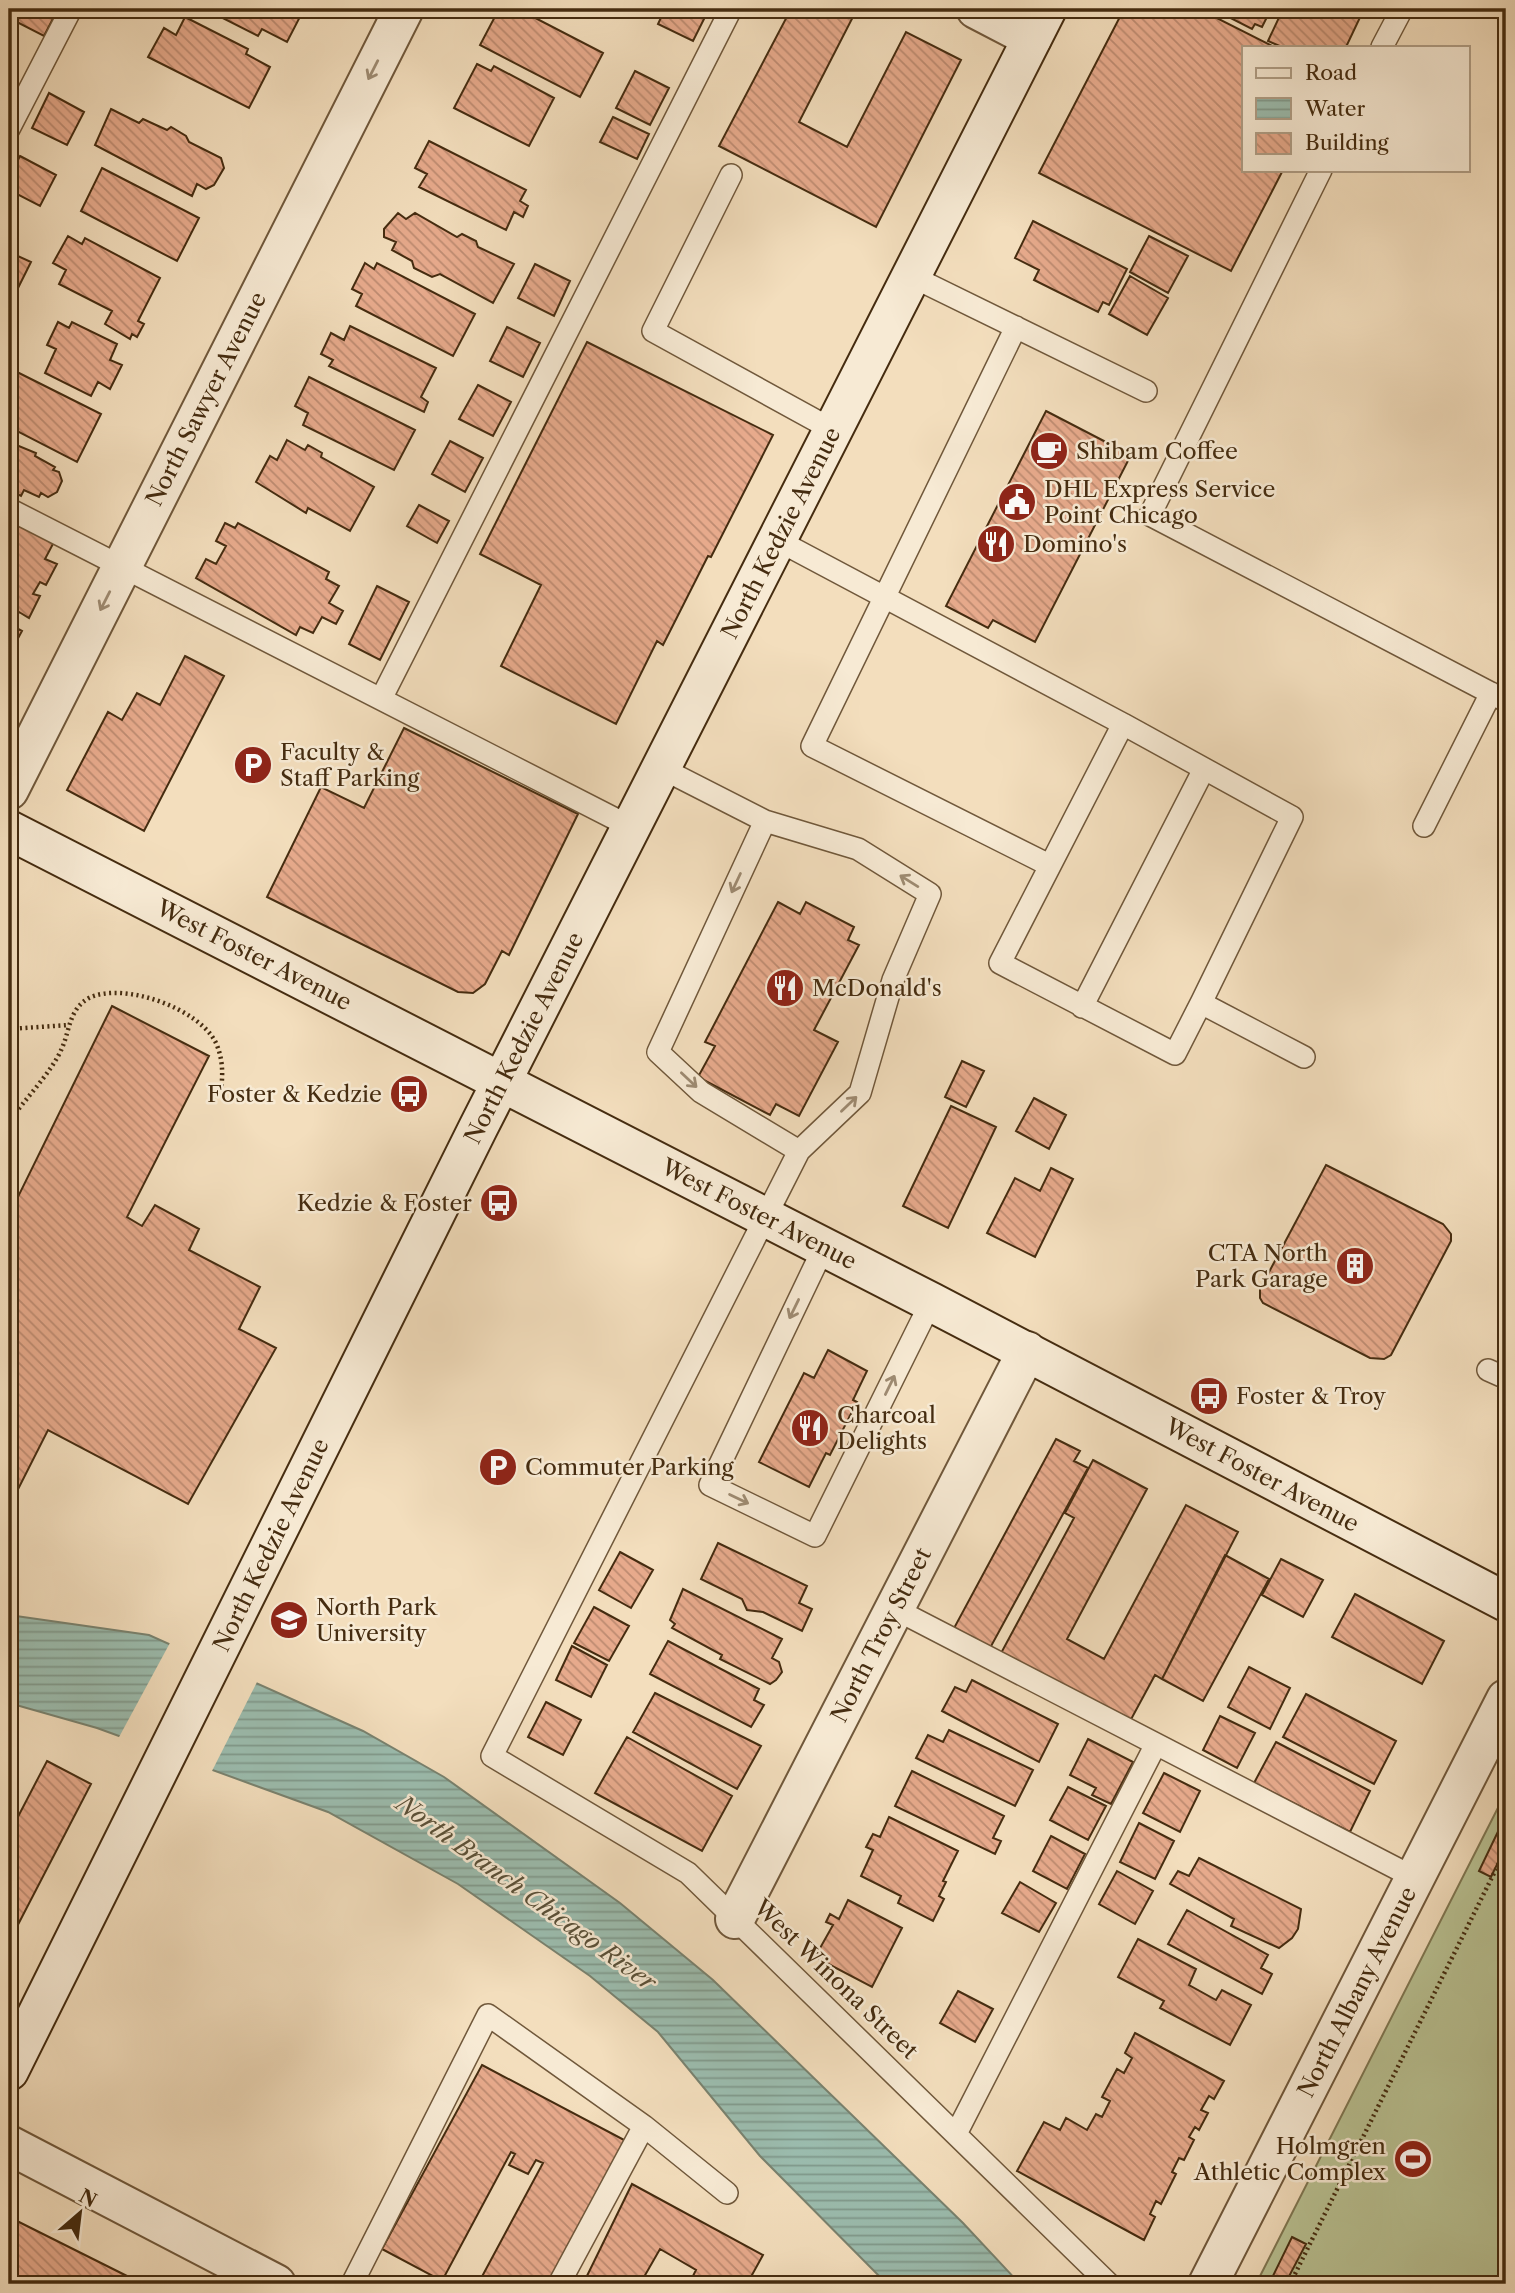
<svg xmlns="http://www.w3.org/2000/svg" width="1515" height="2293" font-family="'Libre Caslon Text',serif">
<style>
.pitch{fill:#b9c293;stroke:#7f7752;stroke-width:2}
.water{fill:url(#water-rules);stroke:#79826f;stroke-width:2}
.pier{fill:#f3debd}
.building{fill:url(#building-back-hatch);stroke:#452c10;stroke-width:2}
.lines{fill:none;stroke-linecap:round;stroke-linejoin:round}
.lane-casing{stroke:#70583b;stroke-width:24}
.street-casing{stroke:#70583b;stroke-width:42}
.secondary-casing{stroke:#452c10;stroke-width:42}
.path{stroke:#452c10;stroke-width:4.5;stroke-dasharray:2 3.5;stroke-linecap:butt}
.lane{stroke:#f7ead4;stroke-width:21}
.street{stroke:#f7ead4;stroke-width:38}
.secondary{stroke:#f7ead4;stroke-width:38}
.oneway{stroke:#9e8b72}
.labels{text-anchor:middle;stroke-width:5;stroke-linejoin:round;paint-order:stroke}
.street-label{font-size:23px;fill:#452c10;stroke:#f7ead4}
.poi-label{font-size:23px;fill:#452c10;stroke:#f7ead4;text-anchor:start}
.water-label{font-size:24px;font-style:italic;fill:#5a5038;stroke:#f7ead4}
</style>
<defs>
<pattern id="water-rules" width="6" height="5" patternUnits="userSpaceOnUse" patternTransform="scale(1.75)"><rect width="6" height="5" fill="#9bbcae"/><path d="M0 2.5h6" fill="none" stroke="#80998c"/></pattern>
<pattern id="building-back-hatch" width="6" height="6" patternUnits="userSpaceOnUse" patternTransform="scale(1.75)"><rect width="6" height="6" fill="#e7aa8c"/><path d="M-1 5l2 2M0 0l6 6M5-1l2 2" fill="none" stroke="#bd8b71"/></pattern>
</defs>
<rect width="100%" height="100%" fill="#f3debd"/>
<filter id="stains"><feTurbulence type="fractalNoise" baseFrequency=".00286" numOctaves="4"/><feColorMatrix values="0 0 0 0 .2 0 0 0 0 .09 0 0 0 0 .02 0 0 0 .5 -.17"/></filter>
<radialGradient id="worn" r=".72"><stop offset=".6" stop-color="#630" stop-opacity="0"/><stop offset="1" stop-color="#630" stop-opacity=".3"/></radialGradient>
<path class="pitch" d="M1506 1792V2284H1256Z"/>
<path class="water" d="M9 1615 149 1635 363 1731 444 1777 620 1903 713 1980 963 2223 1020 2284H887L760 2156 658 2032 590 1976 458 1884 328 1812 97 1728 9 1703Z"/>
<path class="pier" d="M171 1641 259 1678 211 1773 118 1739Z"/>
<path class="building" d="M16 9H58L44 36 11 19Z
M205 9H304L287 42 262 29 258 36Z
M499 9H518L603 53 580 97 480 45Z
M665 9H709L693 41 658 24Z
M791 9H857L799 122 847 147 906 32 961 60 876 227 719 146Z
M1124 9H1199L1274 47H1244V170H1283L1231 271 1039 173Z
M1213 9H1271L1262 27 1255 24 1252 29Z
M1283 9H1364L1346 47H1282L1268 41Z
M185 17 248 49 246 54 270 67 249 108 148 57 164 28 176 35Z
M477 64 491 71 494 66 554 98 529 146 454 108Z
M635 71 669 88 650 125 616 108Z
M49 93 84 112 67 145 32 128Z
M111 109 139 123 143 119 167 130 171 127 186 136 189 142 221 158 224 168 214 185 206 189 197 184 192 196 95 145Z
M613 117 649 134 637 159 600 142Z
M429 141 526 190 520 201 528 206 523 217 514 212 506 230 419 187 427 174 415 168Z
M20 156 56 175 40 206 9 190V177Z
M102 168 199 218 177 261 81 211Z
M398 213 406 219 415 213 457 237 462 234 476 241 478 247 514 264 493 303 440 274 432 277 414 268 412 261 392 250 396 242 384 237V229Z
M1033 221 1127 269 1109 305 1103 302 1098 312 1034 280 1039 270 1015 258Z
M68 236 82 244 85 238 160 278 138 321 144 324 137 337 132 334 130 339 105 324 112 311 59 284 66 270 53 263Z
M1149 236 1188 256 1168 293 1130 272Z
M9 252 31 262 18 288 9 283Z
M365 263 374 269 377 263 475 314 453 356 356 306 362 294 352 289Z
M535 264 570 281 554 316 518 298Z
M1130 276 1168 298 1147 335 1109 314Z
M58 322 69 328 72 322 117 344 110 360 122 365 110 389 98 382 91 396 45 373 56 349 47 345Z
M350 326 436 368 421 397 428 402 424 412 329 366 333 360 321 354 331 333 344 340Z
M507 327 540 343 523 377 490 361Z
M587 342 773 435 711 557 708 556 663 645 657 641 616 724 501 666 541 585 480 554Z
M9 368 101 414 77 462 9 427Z
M309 377 415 430 394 470 303 425 308 413 295 406Z
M478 385 511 402 493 436 459 419Z
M1046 411 1131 455 1035 642 993 620 988 628 946 606Z
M287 440 305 450 308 445 322 453 321 457 374 487 350 531 308 508 306 513 256 482 270 456 277 460Z
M450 441 483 458 465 492 432 474Z
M9 442 36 453 35 456 55 467 53 470 59 472 62 481 57 492 48 497 41 493 39 497 24 490 21 496 9 490Z
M419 505 449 521 437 543 407 526Z
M9 519 54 542 45 559 57 564 46 585 40 582 33 594 40 596 29 618 19 612 11 625Z
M225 523 235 528 238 523 329 572 326 579 339 586 329 603 343 611 336 624 322 617 313 633 300 627 296 635 196 578 206 559 216 564 226 546 216 541Z
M377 586 409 602 380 660 349 644Z
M9 624 22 631 9 655Z
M185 656 224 676 144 831 67 790 108 712 122 720 137 693 160 705Z
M404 728 578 814 509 955 502 951 485 984 473 993 458 992 267 897 321 787 364 808Z
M778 902 800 914 806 902 854 927 848 940 859 945 814 1030 838 1042 799 1116 776 1104 770 1115 698 1077 715 1046 705 1042Z
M112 1006 209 1056 127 1217 142 1226 155 1205 199 1229 189 1250 260 1287 239 1329 276 1348 188 1504 48 1430 9 1507V1200L15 1203Z
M962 1061 984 1071 966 1107 945 1097Z
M1034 1098 1066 1115 1049 1149 1016 1131Z
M951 1106 996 1127 948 1228 903 1206Z
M1326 1165 1443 1224 1451 1234V1241L1391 1355 1384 1359 1370 1358 1263 1303 1260 1298V1289Z
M1051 1168 1073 1179 1035 1257 987 1233 1015 1178 1040 1191Z
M828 1350 867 1371 853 1400 857 1402 830 1455 826 1453 809 1487 759 1462 804 1373 814 1378Z
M1056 1439 1080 1451 1074 1461 1088 1468 989 1650 953 1630Z
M1093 1460 1147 1489 1067 1639 1104 1659 1186 1505 1238 1532 1162 1679 1155 1675 1128 1725 1000 1655 1074 1518 1065 1513Z
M718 1543 807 1586 799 1603 812 1609 802 1631 763 1612 747 1610 742 1599 701 1579Z
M620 1552 653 1570 631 1608 599 1590Z
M1225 1555 1269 1579 1203 1701 1162 1679Z
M1281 1559 1323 1580 1303 1617 1262 1595Z
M683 1589 782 1639 772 1658 779 1662 782 1672 776 1680 770 1684 720 1659 722 1655 672 1628 675 1624 670 1620Z
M1355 1594 1444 1641 1422 1684 1332 1637Z
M594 1607 629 1626 609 1661 574 1643Z
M668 1641 759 1689 754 1700 764 1705 751 1727 650 1674Z
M572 1646 607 1665 591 1697 556 1680Z
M1249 1667 1290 1688 1270 1729 1228 1707Z
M972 1680 1058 1724 1039 1762 942 1711 955 1687 966 1692Z
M655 1693 761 1746 737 1789 633 1732Z
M1306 1694 1396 1741 1374 1784 1283 1737Z
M546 1702 581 1720 563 1755 528 1737Z
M1220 1716 1255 1733 1237 1768 1203 1750Z
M949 1730 1033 1770 1015 1806 916 1758 928 1735 943 1742Z
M627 1737 732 1796 702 1851 595 1793Z
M1088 1739 1133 1762 1111 1804 1092 1795 1096 1788 1070 1775Z
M1276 1742 1370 1791 1350 1832 1254 1783Z
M47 1761 91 1784 9 1942V1834Z
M912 1771 1004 1816 993 1838 1001 1841 995 1854 895 1806Z
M1164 1773 1200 1791 1180 1832 1143 1813Z
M1068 1787 1106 1806 1088 1840 1050 1820Z
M1506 1815V1846L1491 1877 1479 1871Z
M889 1817 958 1851 943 1881 946 1882 939 1896 944 1899 933 1921 898 1903 901 1896 861 1876 873 1850 866 1847 873 1834 880 1837Z
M1139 1823 1174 1841 1155 1879 1120 1862Z
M1051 1836 1085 1854 1067 1889 1033 1871Z
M1199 1858 1301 1909 1298 1929 1292 1938 1279 1948 1231 1926 1234 1919 1170 1884 1178 1871 1189 1876Z
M1117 1871 1153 1891 1135 1924 1099 1904Z
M1020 1882 1056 1903 1039 1932 1002 1913Z
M848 1900 902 1928 872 1987 815 1957 833 1925 826 1922 830 1914 839 1919Z
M1187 1910 1268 1955 1261 1968 1272 1974 1262 1994 1168 1944Z
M1138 1939 1196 1969 1189 1985 1216 2000 1222 1990 1251 2005 1230 2045 1160 2008 1164 2001 1118 1977Z
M958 1991 993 2009 975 2042 940 2023Z
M1135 2033 1224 2081 1214 2099 1209 2096 1201 2110 1208 2113 1199 2130 1195 2127 1189 2137 1194 2140 1184 2160 1179 2158 1172 2172 1176 2174 1161 2204 1156 2201 1150 2214 1155 2217 1144 2240 1017 2171 1044 2122 1060 2130 1066 2118 1087 2130 1096 2114 1102 2117 1110 2101 1102 2097 1117 2069 1124 2073 1132 2058 1125 2053Z
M482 2065 626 2141 549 2284H478L543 2163 536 2160 528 2174 509 2165 515 2154 511 2152 442 2281 382 2249Z
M632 2184 763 2255 747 2284H689L696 2270 660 2249 640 2284H583Z
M9 2217 143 2284H9Z
M1292 2237 1306 2244 1285 2284H1269Z"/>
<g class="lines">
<defs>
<path id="lane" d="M1382 47 1402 9
M9 129 71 9
M1321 170 1150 515 1506 701
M731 175 653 331 833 430
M911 276 1146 391
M1016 327 812 746 1049 865
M9 509 631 827
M777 540 1123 724 1000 963 1175 1054 1201 1003
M381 699 731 9
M1123 724 1292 817 1201 1003 1304 1057
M661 768 765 821 858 849 930 894 893 980 860 1093 799 1151 492 1756 688 1873 1109 2284
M765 821 658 1052 701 1092 799 1151
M1424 826 1491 693
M1082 1007 1204 769
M824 1247 710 1485 815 1536 931 1302
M1488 1370 1506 1378
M895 1609 1415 1878
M644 2126 727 2193
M957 2132 1156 1744
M352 2284 488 2015 644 2126 559 2284"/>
<path id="street" d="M976 9 1032 38
M9 790 404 9
M735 1919 1027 1351
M9 2145 276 2284
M1208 2284 1506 1699"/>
<path id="secondary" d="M9 830 931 1302 1506 1602
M9 2071 478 1128 1047 9"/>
</defs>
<use href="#lane" class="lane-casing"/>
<use href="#street" class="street-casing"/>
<use href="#secondary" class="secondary-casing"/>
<path class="path" d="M9 1029 68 1025
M9 1122C24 1100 52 1072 62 1048 70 1030 69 1009 89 998 124 981 200 1009 216 1043 223 1059 223 1074 221 1090
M1290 2284 1506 1849"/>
<use href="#lane" class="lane"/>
<use href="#street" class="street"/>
<use href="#secondary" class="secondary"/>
</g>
<defs><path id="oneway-shaft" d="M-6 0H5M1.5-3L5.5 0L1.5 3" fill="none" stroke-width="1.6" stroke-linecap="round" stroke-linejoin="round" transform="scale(1.75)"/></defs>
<g class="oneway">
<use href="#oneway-shaft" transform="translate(373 70) rotate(117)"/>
<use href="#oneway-shaft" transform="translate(105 601) rotate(117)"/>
<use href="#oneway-shaft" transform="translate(909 881) rotate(-148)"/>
<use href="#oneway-shaft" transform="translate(736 883) rotate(115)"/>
<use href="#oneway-shaft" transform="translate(689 1080) rotate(43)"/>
<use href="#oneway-shaft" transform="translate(849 1104) rotate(-44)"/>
<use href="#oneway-shaft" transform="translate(794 1309) rotate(116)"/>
<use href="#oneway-shaft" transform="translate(890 1385) rotate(-64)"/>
<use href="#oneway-shaft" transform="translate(739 1499) rotate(26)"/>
</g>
<defs>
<symbol id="cafe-disc" viewBox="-11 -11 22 22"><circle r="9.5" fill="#8f2418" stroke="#f7ead4"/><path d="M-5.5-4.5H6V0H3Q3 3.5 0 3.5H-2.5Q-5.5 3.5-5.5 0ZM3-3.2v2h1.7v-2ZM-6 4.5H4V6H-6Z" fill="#fff"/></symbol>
<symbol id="civic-disc" viewBox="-11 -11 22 22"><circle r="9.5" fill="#8f2418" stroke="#f7ead4"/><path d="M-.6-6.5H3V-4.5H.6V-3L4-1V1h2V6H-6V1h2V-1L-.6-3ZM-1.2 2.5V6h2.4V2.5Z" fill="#fff"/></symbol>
<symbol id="restaurant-disc" viewBox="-11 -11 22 22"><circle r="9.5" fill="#8f2418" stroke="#f7ead4"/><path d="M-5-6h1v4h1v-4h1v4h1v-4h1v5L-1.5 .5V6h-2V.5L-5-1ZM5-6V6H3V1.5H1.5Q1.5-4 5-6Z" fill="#fff"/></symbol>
<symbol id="parking-disc" viewBox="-11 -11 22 22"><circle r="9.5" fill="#8f2418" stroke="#f7ead4"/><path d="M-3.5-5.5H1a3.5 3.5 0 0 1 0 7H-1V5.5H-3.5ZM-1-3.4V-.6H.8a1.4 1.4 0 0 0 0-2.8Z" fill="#fff"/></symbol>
<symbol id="bus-disc" viewBox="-11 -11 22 22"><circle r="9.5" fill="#8f2418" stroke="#f7ead4"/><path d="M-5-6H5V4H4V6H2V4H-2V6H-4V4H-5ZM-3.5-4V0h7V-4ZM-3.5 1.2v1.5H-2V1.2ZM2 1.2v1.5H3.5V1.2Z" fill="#fff"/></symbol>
<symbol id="building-disc" viewBox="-11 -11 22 22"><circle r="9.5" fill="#8f2418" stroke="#f7ead4"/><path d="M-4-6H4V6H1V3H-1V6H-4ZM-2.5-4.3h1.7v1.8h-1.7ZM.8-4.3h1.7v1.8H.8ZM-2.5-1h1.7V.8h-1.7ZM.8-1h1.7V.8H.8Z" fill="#fff"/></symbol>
<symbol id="university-disc" viewBox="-11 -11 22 22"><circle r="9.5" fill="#8f2418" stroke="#f7ead4"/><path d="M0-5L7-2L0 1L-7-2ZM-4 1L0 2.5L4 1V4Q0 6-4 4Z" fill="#fff"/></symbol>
<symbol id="stadium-disc" viewBox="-11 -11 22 22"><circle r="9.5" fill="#8f2418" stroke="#f7ead4"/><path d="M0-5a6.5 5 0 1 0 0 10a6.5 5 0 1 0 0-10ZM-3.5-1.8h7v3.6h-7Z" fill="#fff"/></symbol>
</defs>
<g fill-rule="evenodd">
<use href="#cafe-disc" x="1027" y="429" width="44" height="44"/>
<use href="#civic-disc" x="995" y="480" width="44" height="44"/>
<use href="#restaurant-disc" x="974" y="522" width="44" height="44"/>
<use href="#parking-disc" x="231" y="743" width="44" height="44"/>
<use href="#restaurant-disc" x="763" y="966" width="44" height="44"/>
<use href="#bus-disc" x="387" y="1072" width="44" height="44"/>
<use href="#bus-disc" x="477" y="1181" width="44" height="44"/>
<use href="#building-disc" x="1333" y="1244" width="44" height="44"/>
<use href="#bus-disc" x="1187" y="1374" width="44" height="44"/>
<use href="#restaurant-disc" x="788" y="1406" width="44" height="44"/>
<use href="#parking-disc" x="476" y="1445" width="44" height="44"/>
<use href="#university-disc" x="267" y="1598" width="44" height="44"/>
<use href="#stadium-disc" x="1391" y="2137" width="44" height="44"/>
</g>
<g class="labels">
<g class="street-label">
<text transform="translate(206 399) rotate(-63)" y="8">North Sawyer Avenue</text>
<text transform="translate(781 533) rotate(-63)" y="8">North Kedzie Avenue</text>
<text transform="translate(254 955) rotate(27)" y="8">West Foster Avenue</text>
<text transform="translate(524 1038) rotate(-63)" y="8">North Kedzie Avenue</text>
<text transform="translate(759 1214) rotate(27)" y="8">West Foster Avenue</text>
<text transform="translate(1262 1475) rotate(28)" y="8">West Foster Avenue</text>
<text transform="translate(271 1545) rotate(-64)" y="8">North Kedzie Avenue</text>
<text transform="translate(881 1635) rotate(-63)" y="8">North Troy Street</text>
<text transform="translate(836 1979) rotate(44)" y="8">West Winona Street</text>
<text transform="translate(1357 1992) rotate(-63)" y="8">North Albany Avenue</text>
</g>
<g class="poi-label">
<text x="1076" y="459">Shibam Coffee</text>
<text x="1044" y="497">DHL Express Service<tspan x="1044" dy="26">Point Chicago</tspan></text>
<text x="1023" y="552">Domino's</text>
<text x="280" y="760">Faculty &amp;<tspan x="280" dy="26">Staff Parking</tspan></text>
<text x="812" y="996">McDonald's</text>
<text x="382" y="1102" text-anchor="end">Foster &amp; Kedzie</text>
<text x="472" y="1211" text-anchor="end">Kedzie &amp; Foster</text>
<text x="1328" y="1261" text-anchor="end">CTA North<tspan x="1328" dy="26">Park Garage</tspan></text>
<text x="1236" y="1404">Foster &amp; Troy</text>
<text x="837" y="1423">Charcoal<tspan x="837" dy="26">Delights</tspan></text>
<text x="525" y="1475">Commuter Parking</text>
<text x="316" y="1615">North Park<tspan x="316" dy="26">University</tspan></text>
<text x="1386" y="2154" text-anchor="end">Holmgren<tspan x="1386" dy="26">Athletic Complex</tspan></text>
</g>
<g class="water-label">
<text transform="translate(526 1893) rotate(36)" y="8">North Branch Chicago River</text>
</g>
</g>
<rect width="1515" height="2293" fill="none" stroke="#f3debd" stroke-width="35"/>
<rect x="10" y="10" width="1494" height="2272" fill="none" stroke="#452c10" stroke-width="3.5"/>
<rect x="18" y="18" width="1480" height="2258" fill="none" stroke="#452c10" stroke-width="2"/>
<rect x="1242" y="46" width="228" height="126" fill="#f7ead4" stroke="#b09e86" stroke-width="2"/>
<rect x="1256" y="68" width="35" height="10" fill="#f7ead4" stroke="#b09e86" stroke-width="2"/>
<text x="1305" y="80" font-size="21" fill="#452c10">Road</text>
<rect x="1256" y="98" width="35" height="21" fill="url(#water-rules)" stroke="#b09e86" stroke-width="2"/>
<text x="1305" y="116" font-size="21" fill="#452c10">Water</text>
<rect x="1256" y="133" width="35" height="21" fill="url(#building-back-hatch)" stroke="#b09e86" stroke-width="2"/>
<text x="1305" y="150" font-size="21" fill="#452c10">Building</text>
<g transform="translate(80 2213) rotate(28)" stroke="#f7ead4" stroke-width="5" paint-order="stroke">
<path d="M0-5L12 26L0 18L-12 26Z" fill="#452c10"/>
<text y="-10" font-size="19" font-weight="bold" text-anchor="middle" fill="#452c10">N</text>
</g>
<rect width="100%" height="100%" filter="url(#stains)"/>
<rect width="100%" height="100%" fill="url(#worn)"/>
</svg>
